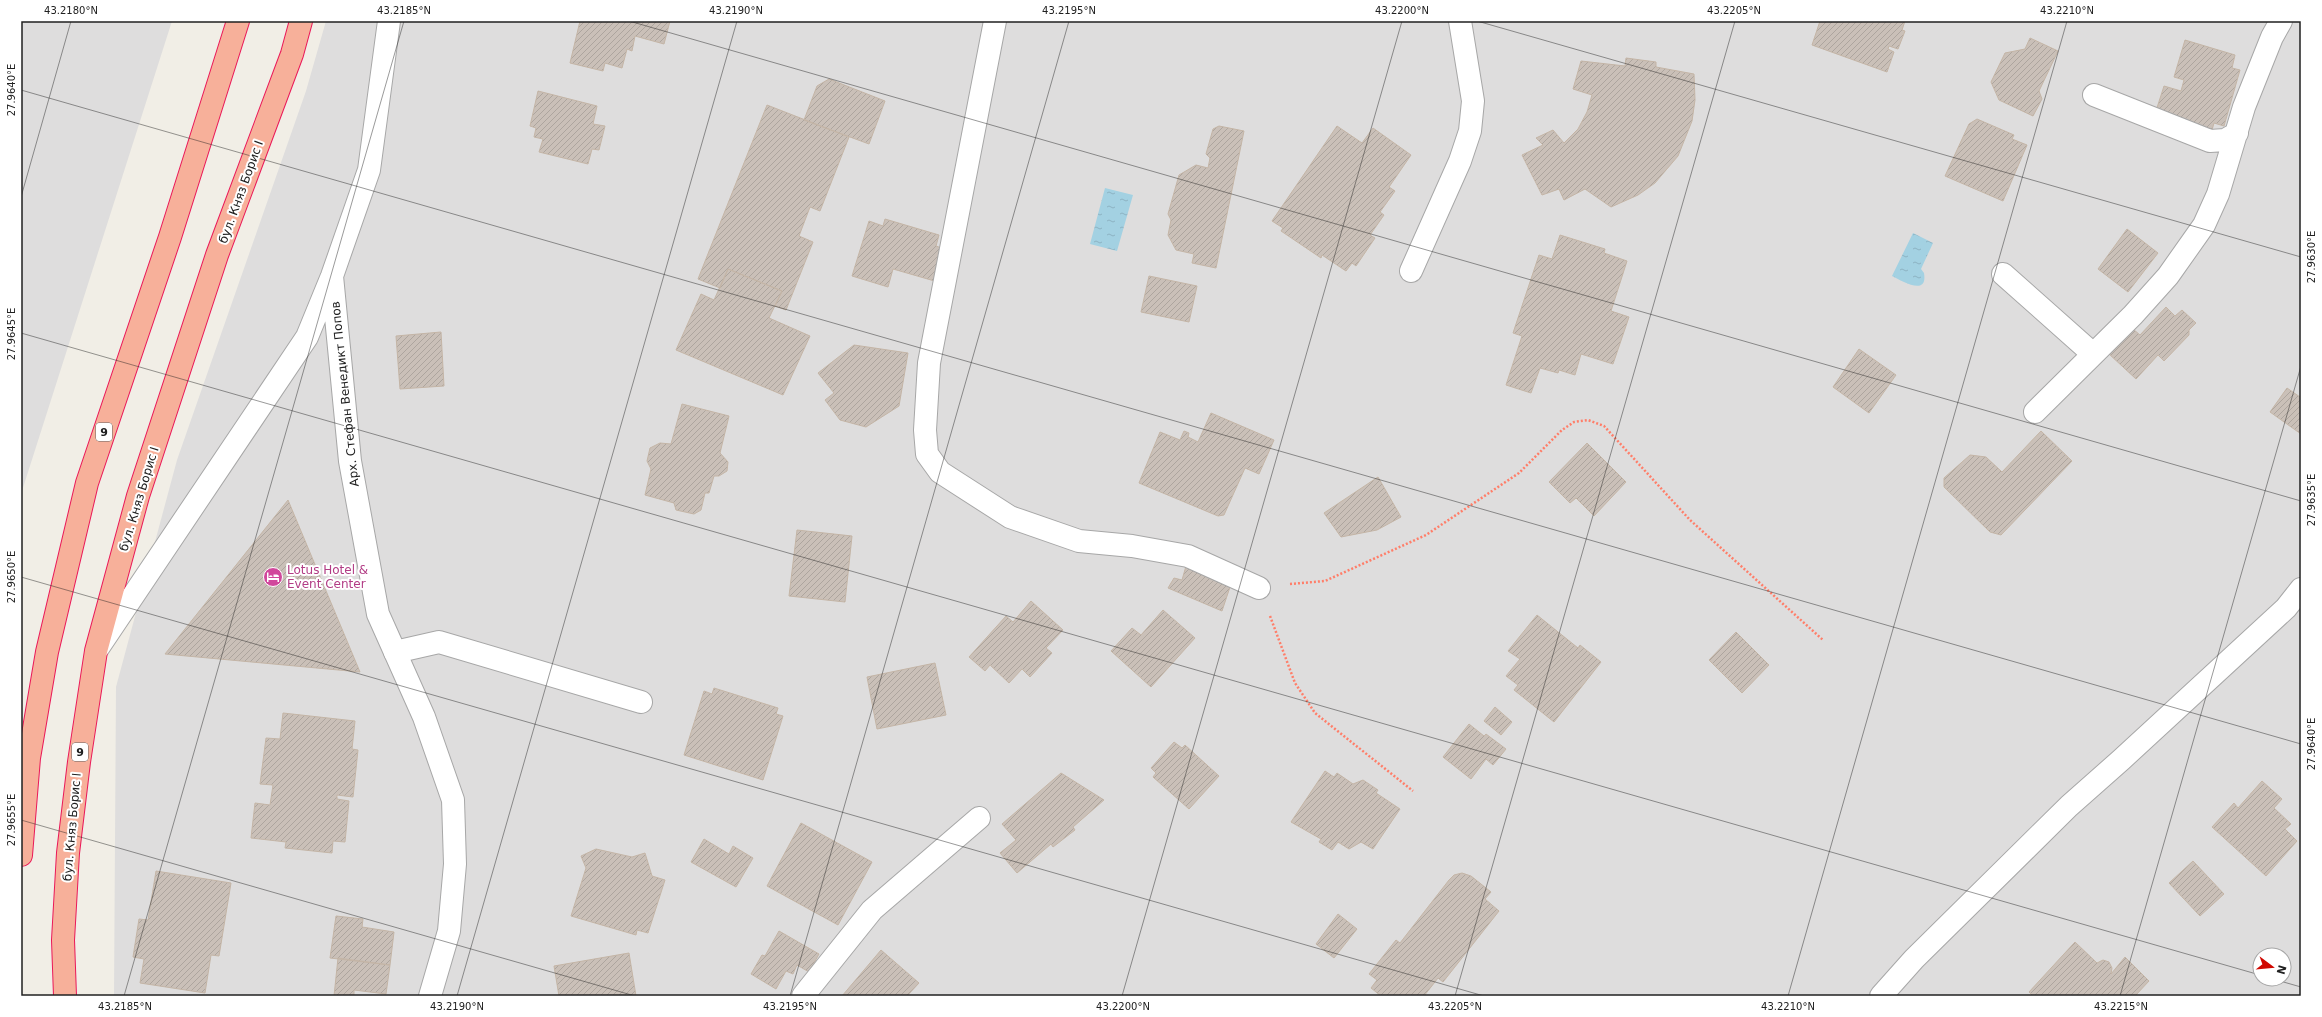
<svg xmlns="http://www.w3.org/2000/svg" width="2322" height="1017" font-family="'DejaVu Sans',sans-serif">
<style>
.residential{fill:#dedddd;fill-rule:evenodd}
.water{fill:url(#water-ripples)}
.building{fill:url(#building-hatch);stroke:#c4b5a6}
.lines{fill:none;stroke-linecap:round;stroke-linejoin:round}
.service-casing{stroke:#a7a7a7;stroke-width:24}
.minor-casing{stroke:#a7a7a7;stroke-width:24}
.trunk-casing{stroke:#ea1858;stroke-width:24}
.path{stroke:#ff7e69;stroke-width:2.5;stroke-dasharray:2 2;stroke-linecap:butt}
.service{stroke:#fff;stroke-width:22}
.minor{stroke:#fff;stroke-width:22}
.trunk{stroke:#f7b09a;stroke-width:22}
.ticks{fill:none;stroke:#202020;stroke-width:1;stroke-opacity:0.45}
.labels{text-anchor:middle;stroke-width:4;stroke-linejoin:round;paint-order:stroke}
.shield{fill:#fff;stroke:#636363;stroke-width:1}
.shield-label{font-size:11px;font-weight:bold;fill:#202020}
.street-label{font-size:12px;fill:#202020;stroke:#fff}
.hotel-label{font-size:12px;fill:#b23c85;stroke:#fff;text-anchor:start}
.neatline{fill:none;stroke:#202020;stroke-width:1.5}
.ticks-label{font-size:10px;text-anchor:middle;fill:#202020}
</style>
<defs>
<pattern id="water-ripples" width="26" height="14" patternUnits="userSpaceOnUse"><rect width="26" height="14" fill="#a3d1e2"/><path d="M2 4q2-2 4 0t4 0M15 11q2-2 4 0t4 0" fill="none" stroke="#8cb3c2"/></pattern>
<pattern id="building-hatch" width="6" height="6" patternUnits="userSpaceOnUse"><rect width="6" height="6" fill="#cac0b8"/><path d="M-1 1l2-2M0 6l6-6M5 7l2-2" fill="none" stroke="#ada59e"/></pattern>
</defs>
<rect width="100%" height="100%" fill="#f1eee6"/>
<path class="residential" d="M21 21H172L21 494Z
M326 21H2301V996H114L116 687 177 460 306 91ZM2260 955H2284V979H2260Z"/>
<path class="water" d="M1105 188 1133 195 1117 251 1090 244Z
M1913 233 1933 243 1921 269 1924 273C1928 297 1902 281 1892 276Z"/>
<path class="building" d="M580 21H670L664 44 635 36 632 51 627 49 622 68 605 63 603 71 570 63Z
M1820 21H1905L1902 30 1905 31 1898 49 1889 46 1888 49 1894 52 1887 72 1812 45Z
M2030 38 2058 51 2039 91 2042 99 2033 116 1999 100 1991 82 2005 53 2025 49Z
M2185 40 2235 55 2232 68 2240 70 2224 126 2214 123 2212 130 2155 114 2164 86 2181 91 2184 80 2174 77Z
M1626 58 1656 62V67L1694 74 1695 100 1692 121 1678 156 1655 183 1638 195 1611 207 1585 189 1564 200 1559 189 1542 195 1522 155 1543 145 1536 138 1553 130 1564 143 1578 129 1587 112 1592 95 1573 89 1581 61 1625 66Z
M829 79 885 101 869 144 804 120 817 86Z
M538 91 597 106 593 124 605 126 599 150 592 149 588 164 539 152 543 139 534 137 536 128 530 126Z
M767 105 849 137 820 211 810 207 799 236 813 242 786 310 775 306 782 291 728 269 720 288 698 279Z
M1977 119 2014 135 2012 139 2027 145 2003 201 1945 176 1969 124Z
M1219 126 1244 131 1216 268 1192 263 1194 254 1176 250 1168 235 1171 220 1168 214 1179 175 1196 165 1208 168 1210 158 1206 154 1213 129Z
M1337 126 1362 143 1373 128 1411 155 1389 187 1395 191 1380 212 1384 215 1370 235 1375 238 1356 266 1352 263 1346 271 1322 255 1321 258 1281 231 1283 228 1272 221Z
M885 219 939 235 936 246 947 250 938 282 893 269 888 287 852 276 869 221 883 226Z
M2127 229 2158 253 2128 292 2098 269Z
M1560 235 1605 249 1604 253 1627 261 1611 311 1629 317 1613 364 1581 354 1575 375 1559 370 1558 373 1540 368 1531 393 1506 385 1522 336 1513 333 1539 255 1552 259Z
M728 269 782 291 769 318 810 336 783 395 676 350 701 294 714 300Z
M1149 276 1197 286 1189 322 1141 312Z
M2166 307 2175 316 2182 310 2196 323 2189 330V335L2164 361 2158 355 2136 379 2109 354 2133 329 2140 335Z
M441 332 444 386 400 389 396 336Z
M854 345 908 353 899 406 866 427 840 420 825 400 834 393 818 373Z
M1859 349 1896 375 1869 413 1833 387Z
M2287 388 2300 397 2301 395V434L2270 412Z
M682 404 729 416 720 453 728 462 727 471 719 476H714L709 493H705L701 510 694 514 676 510 674 503 645 495 651 469 647 461 650 448 660 443 671 444Z
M1211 413 1274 440 1259 474 1245 468 1224 515 1218 516 1139 483 1160 432 1180 440 1184 431 1189 433 1188 437 1198 442Z
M2041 431 2072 461 2001 535 1990 532 1944 487V478L1970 455 1986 457 2002 472Z
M1587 443 1626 482 1594 516 1576 498 1570 503 1549 482Z
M1378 477 1401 517 1377 530 1341 537 1324 513Z
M288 500 360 672 165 654Z
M797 530 852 536 845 602 789 596Z
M1186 566 1206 569 1230 587 1222 611 1168 588 1174 578 1182 580Z
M1031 601 1063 630 1046 648 1052 653 1030 677 1022 669 1009 683 990 665 985 671 969 657 1006 616 1013 622Z
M1163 610 1195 638 1151 687 1111 651 1132 628 1141 635Z
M1537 615 1578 648 1580 645 1601 662 1554 722 1514 690 1518 685 1506 676 1520 659 1508 651Z
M1736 632 1769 665 1742 693 1709 660Z
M935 663 946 715 877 729 867 677Z
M714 688 778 708 776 714 783 716 763 780 684 755 704 691 712 694Z
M1495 707 1512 722 1501 735 1484 721Z
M283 713 355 721 352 749 358 750 353 797 337 795V799L349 801 345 842 333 841 332 853 285 848 286 842 251 838 255 803 270 805 273 785 260 784 266 738 280 739Z
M1469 724 1484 736 1486 734 1506 749 1493 765 1486 759 1471 779 1443 757Z
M1174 742 1182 748 1185 745 1219 776 1189 809 1153 777 1156 773 1151 768Z
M1325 771 1334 777 1337 773 1353 784 1363 780 1378 790 1376 793 1400 809 1373 849 1361 842 1349 849 1338 842 1332 850 1319 842 1321 839 1291 822Z
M1061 773 1104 800 1073 827 1075 830 1053 847 1051 844 1017 873 1000 853 1016 840 1002 824Z
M2262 781 2282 799 2274 808 2291 824 2285 829 2297 841 2266 876 2212 827 2234 803 2238 808Z
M801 823 872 862 838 925 767 886Z
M704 839 729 854 733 846 753 858 736 887 691 862Z
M596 849 632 857 645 853 652 876 665 880 648 933 637 930 636 935 571 916 586 868 581 856Z
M2193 861 2224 894 2200 916 2169 883Z
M156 871 231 883 219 956 211 955 205 993 140 983 144 959 133 957 139 919 148 920Z
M1462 873 1471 876 1491 892 1485 899 1499 911 1443 982 1438 978 1424 996H1381L1371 988 1377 980 1369 974 1396 940 1400 943 1449 880 1454 875Z
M1338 914 1357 929 1334 958 1316 944Z
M336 916 363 919 362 927 394 932 390 965 330 958Z
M779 931 819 954 809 972 797 965 793 974 786 971 776 989 751 974 762 955 765 956Z
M2075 942 2097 963 2103 960 2109 962 2112 968 2111 974 2125 957 2149 981 2135 996H2033L2029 992Z
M881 950 919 983 907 996H842Z
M629 953 636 996H559L554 966Z
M338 958 390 965 386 994 354 990V996H334Z"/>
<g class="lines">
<defs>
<path id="service" d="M2094 95 2210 141 2225 140 2237 133
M1411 271 1460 161 1470 131 1473 101 1460 21
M2003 274 2093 354
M2035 412 2133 315 2168 276 2204 225 2218 194 2244 107 2272 37 2281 21
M395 652 439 642 641 702
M803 996 872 910 979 818"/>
<path id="minor" d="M995 21 929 363 925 430 927 454 940 472 1010 517 1079 541 1132 546 1188 556 1259 588
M332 276 350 461 378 614 424 717 453 800 455 864 449 931 430 996
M98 648 307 337 332 276 369 170 389 21
M1881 996 1914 959 2069 806 2121 760 2286 608 2301 589"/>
<path id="trunk" d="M21 855 29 758 47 652 87 483 170 237 238 21
M65 996 63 940 68 853 79 762 96 651 138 496 217 255 292 54 301 21"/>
</defs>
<use href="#service" class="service-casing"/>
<use href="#minor" class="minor-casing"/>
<use href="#trunk" class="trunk-casing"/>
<path class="path" d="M1290 584 1325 581 1426 535 1519 473 1562 430 1574 422 1588 420 1604 426 1690 520 1823 640
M1270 616 1295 683 1315 713 1413 791"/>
<use href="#service" class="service"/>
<use href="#minor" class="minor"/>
<use href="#trunk" class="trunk"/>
</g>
<path class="ticks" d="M629 21 2301 501M1477 21 2301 257M21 90 2301 744M21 197 71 21M21 333 2260 975M21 577 1484 996M21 820 635 996M2273 979 2301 987M124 996 404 21M457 996 737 21M790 996 1069 21M1122 996 1402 21M1455 996 1735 21M1788 996 2067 21M2120 996 2301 366"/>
<defs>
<symbol id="hotel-disc" viewBox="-11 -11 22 22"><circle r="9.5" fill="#d1479c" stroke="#fff"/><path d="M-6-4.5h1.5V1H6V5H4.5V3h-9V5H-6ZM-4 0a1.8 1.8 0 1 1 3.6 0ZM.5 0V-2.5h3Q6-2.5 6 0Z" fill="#fff"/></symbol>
</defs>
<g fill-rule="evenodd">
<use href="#hotel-disc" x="262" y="566" width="22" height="22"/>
</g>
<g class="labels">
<g class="shield">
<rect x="96" y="423" width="16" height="18" rx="3"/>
<rect x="72" y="743" width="16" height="18" rx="3"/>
</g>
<g class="shield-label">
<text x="104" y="436">9</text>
<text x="80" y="756">9</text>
</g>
<g class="street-label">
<text transform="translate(241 192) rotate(-70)" y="4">бул. Княз Борис I</text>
<text transform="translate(345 394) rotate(-96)" y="4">Арх. Стефан Венедикт Попов</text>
<text transform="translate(139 499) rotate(-73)" y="4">бул. Княз Борис I</text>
<text transform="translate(72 827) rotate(-85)" y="4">бул. Княз Борис I</text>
</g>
<g class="hotel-label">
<text x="287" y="574">Lotus Hotel &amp;<tspan x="287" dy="14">Event Center</tspan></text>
</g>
</g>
<rect width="2322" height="1017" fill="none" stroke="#ffffff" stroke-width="44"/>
<g transform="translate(2272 967) rotate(106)"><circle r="19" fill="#ffffff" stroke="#a6a6a6"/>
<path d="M0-3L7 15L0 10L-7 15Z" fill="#d00800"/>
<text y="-6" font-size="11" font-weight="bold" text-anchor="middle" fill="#202020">N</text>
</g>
<rect x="22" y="22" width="2278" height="973" class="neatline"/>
<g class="ticks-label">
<text x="71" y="14">43.2180°N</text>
<text x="404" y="14">43.2185°N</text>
<text x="736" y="14">43.2190°N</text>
<text x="1069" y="14">43.2195°N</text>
<text x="1402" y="14">43.2200°N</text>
<text x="1734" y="14">43.2205°N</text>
<text x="2067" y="14">43.2210°N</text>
<text transform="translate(11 90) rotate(-90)" y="4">27.9640°E</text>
<text transform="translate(2311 257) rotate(-90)" y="4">27.9630°E</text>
<text transform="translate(11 334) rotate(-90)" y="4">27.9645°E</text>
<text transform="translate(2311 500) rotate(-90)" y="4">27.9635°E</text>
<text transform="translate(11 577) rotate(-90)" y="4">27.9650°E</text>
<text transform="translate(2311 744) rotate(-90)" y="4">27.9640°E</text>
<text transform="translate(11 820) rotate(-90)" y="4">27.9655°E</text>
<text x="125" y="1010">43.2185°N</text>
<text x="457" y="1010">43.2190°N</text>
<text x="790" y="1010">43.2195°N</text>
<text x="1123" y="1010">43.2200°N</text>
<text x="1455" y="1010">43.2205°N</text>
<text x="1788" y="1010">43.2210°N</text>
<text x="2121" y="1010">43.2215°N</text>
</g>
</svg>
